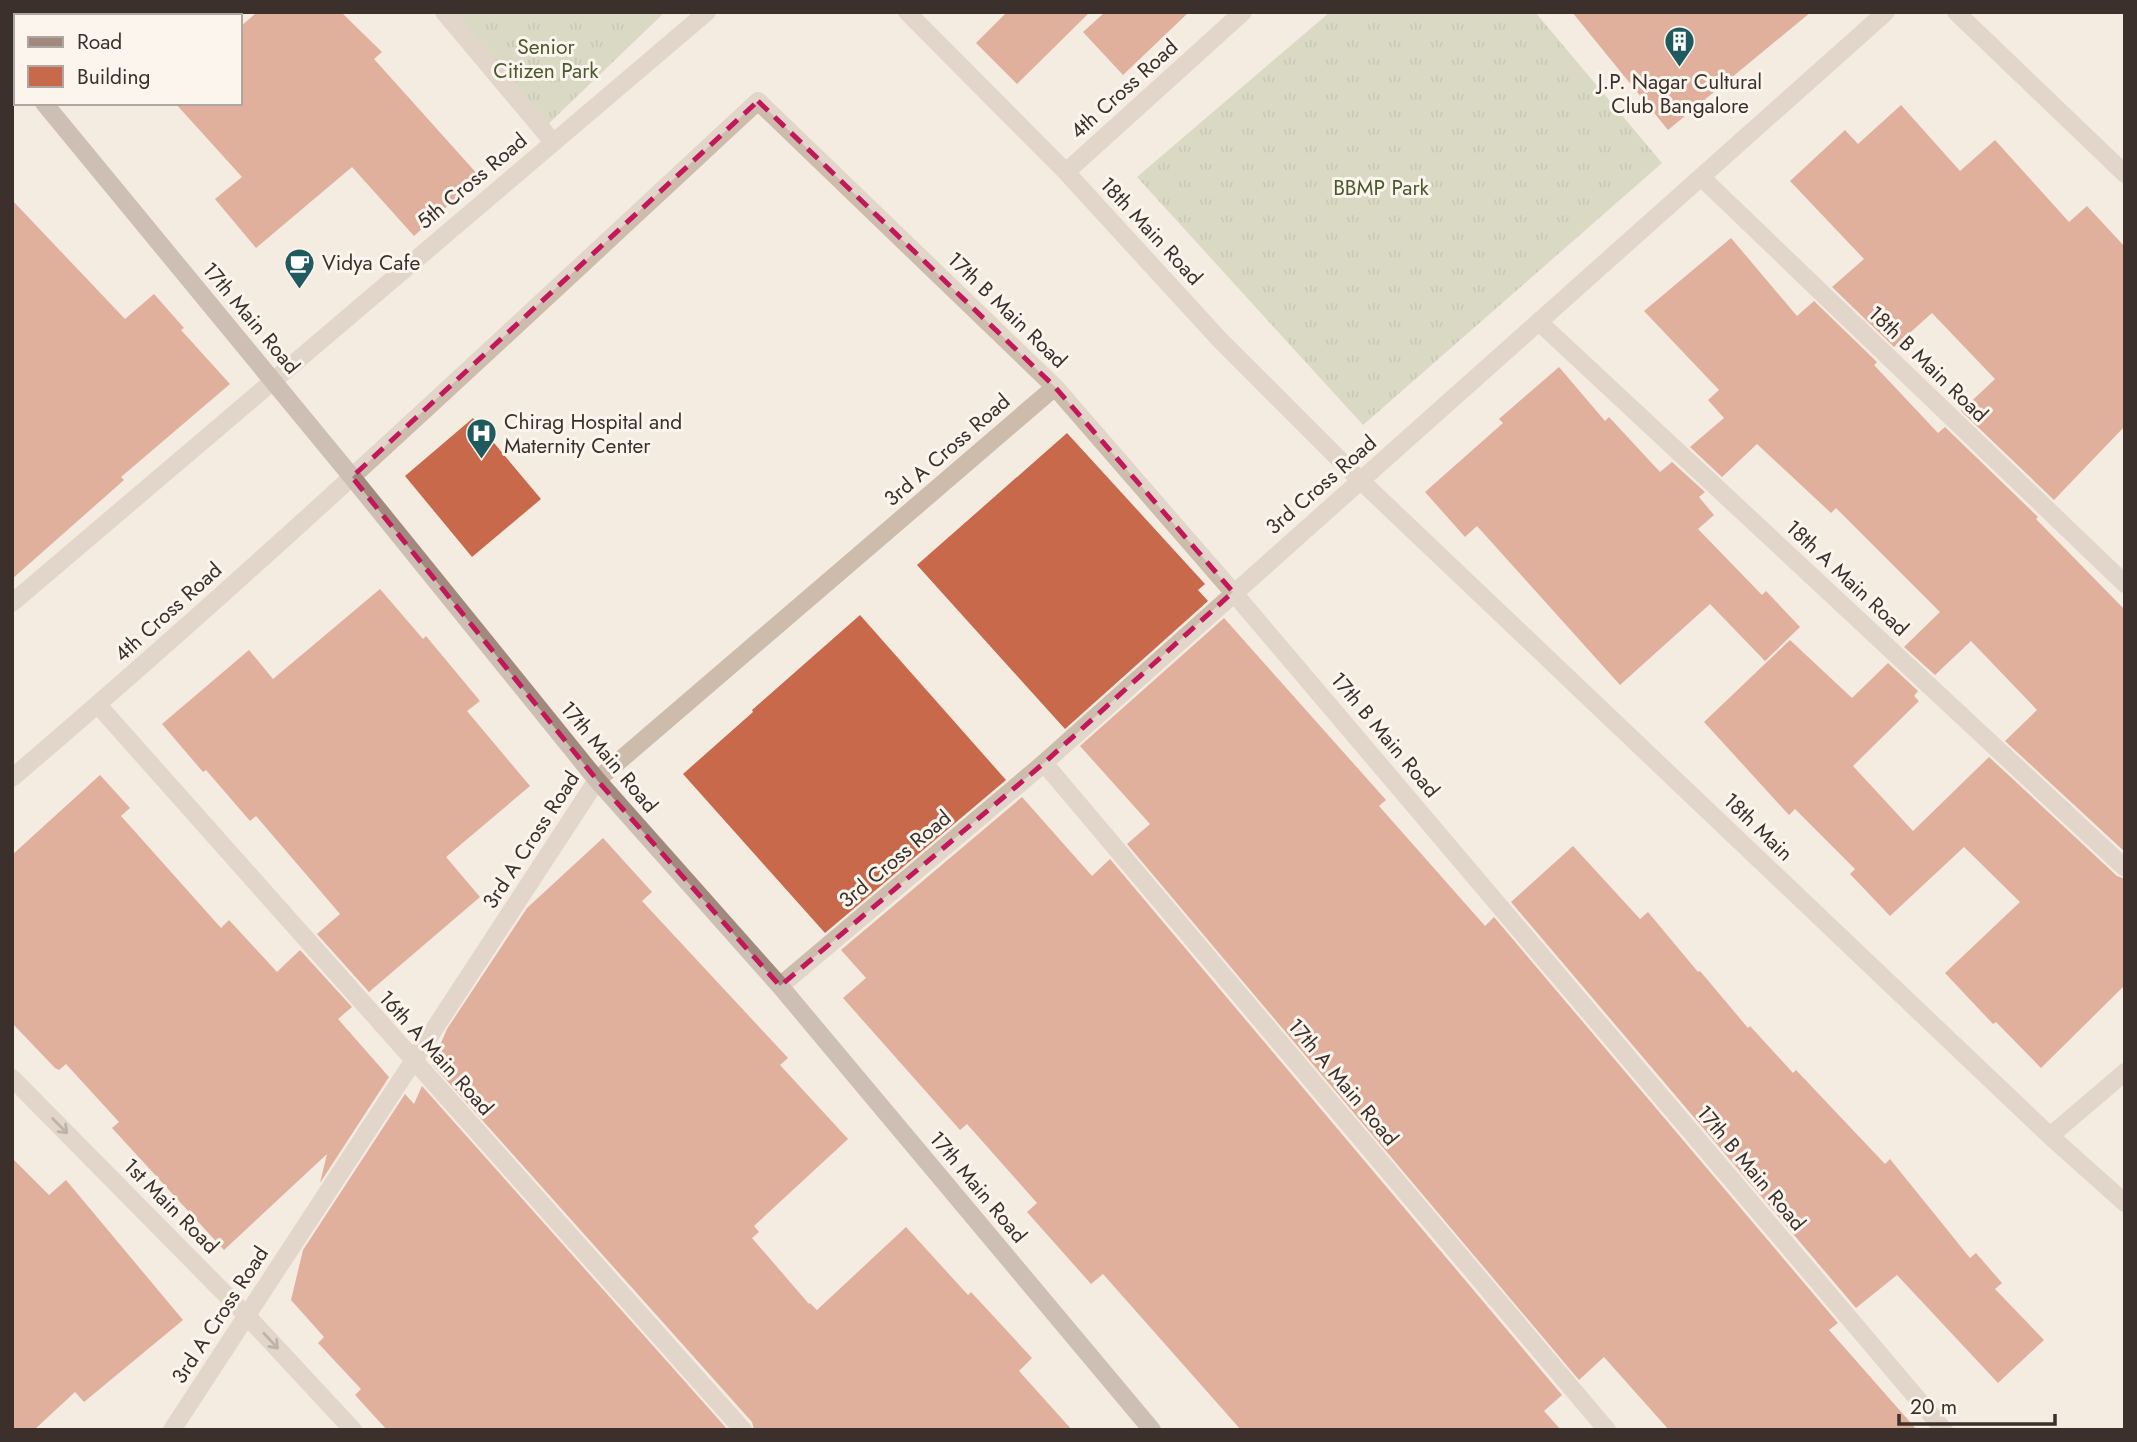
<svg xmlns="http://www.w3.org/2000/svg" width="2137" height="1442" font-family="Jost,sans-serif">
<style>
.grass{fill:url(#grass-tufts)}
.building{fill:#c8694b}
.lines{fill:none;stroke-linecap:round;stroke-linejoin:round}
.street{stroke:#cdbbac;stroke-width:18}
.secondary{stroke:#a18a7d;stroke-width:18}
.oneway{stroke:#7d6f65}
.marked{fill:none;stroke:#c2185b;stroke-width:5;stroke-dasharray:14 9;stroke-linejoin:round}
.labels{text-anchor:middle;stroke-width:6;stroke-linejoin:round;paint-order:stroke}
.park-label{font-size:21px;fill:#4a5a2e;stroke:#fbf5ee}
.poi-label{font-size:21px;fill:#3b302b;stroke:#fbf5ee;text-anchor:start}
.street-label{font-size:21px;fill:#3b302b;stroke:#fbf5ee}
</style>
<defs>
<pattern id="grass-tufts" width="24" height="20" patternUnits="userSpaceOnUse" patternTransform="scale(1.75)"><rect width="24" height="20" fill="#b8c4a0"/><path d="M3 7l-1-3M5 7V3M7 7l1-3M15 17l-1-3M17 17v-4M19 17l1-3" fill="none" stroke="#97a083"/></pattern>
</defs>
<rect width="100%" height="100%" fill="#f4ebe1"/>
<path class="grass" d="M436 12H665L545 127Z
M1330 12H1535L1662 163 1363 425 1137 177Z"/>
<path class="building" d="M257 12H341L382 52 374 59 480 177 414 236 352 167 256 248 215 199 242 177 175 103H240V27Z
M1007 12H1090L1017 84 976 43Z
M1105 12H1189L1123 75 1083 32Z
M1572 12H1811L1668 130Z
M1901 105 1960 171 1995 140 2069 222 2087 206 2125 247V426L2054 500 1961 411 1995 379 1932 313 1894 347 1832 287 1864 259 1790 181 1845 130 1858 144Z
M12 200 125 319 154 294 184 328 181 330 230 384 121 477 124 480 12 579Z
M1731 238 1797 316 1814 301 1877 362 1874 365 1938 433 1945 427 2038 517 2036 519 2125 610V852L2005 741 2037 710 1971 641 1935 675 1904 647 1940 612 1836 508 1831 513 1757 444 1722 477 1690 447 1724 418 1708 400 1719 390 1644 311Z
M1559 367 1605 421 1609 417 1660 472 1672 462 1705 492 1699 497 1714 515 1698 529 1762 595 1766 591 1800 627 1765 661 1710 604 1620 685 1477 526 1465 537 1425 492 1503 423 1499 419Z
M473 418 541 499 472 557 405 476Z
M1067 433 1205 584 1198 590 1208 601 1065 729 917 565Z
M380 589 423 639 426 636 480 701 467 711 530 786 446 857 480 897 369 992 317 934 340 914 256 816 250 821 206 770 203 772 162 724 249 650 273 679Z
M860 615 1006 780 825 933 683 774 753 712 752 710Z
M1224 618 1386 800 1379 806 1485 926 1494 917 1838 1323 1829 1330 1917 1430H1669L1604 1357 1579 1380 1127 844 1150 824 1080 746Z
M1790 640 1852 698 1888 663 1918 691 1914 696 1919 701 1853 766 1913 831 1989 757 2117 876 2125 879V985L2041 1068 1996 1022 1993 1024 1945 973 2020 902 1964 847 1890 916 1850 874 1855 869 1795 809 1789 815 1704 722Z
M100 775 130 808 121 816 221 928 229 920 277 972 300 950 352 1007 338 1019 389 1077 320 1183 327 1154 224 1250 112 1128 119 1122 66 1064 59 1070 55 1068 12 1023V855Z
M1022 797 1092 876 1110 859 1562 1395 1544 1411 1561 1430H1241L1103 1274 1091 1284 1027 1212 1037 1203 967 1124 960 1130 843 998 866 978 841 950Z
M603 838 652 892 642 901 788 1058 780 1065 848 1139 754 1226 759 1232 752 1238 809 1304 810 1303 817 1310 906 1227 968 1295 971 1292 1032 1358 1019 1371 1072 1430H754L752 1422 432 1064 447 1029 527 908Z
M1573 846 1640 919 1648 912 1698 972 1700 971 1748 1028 1750 1026 1793 1073 1796 1070 1885 1164 1890 1159 1970 1258 1976 1253 2002 1283 1995 1289 2044 1340 1998 1383 1897 1275 1856 1308 1511 902Z
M422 1086 728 1430H387L355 1395 361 1389 318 1343 324 1337 291 1300 303 1250 405 1094 414 1104Z
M12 1158 49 1195 66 1180 183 1320 84 1402 75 1392 34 1430H12Z"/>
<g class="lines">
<path class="street" d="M444 12 553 142
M907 12 1066 172 1220 340 1361 481 2050 1136 2125 1203
M1956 12 2125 174
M1066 172 1243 12
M1701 177 2125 584
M1539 322 2125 868
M12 603 707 12
M98 705 743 1430
M1044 763 1607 1430
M12 778C268 560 512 329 758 101L1055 387 1233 592 1944 1430
M780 986 1044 763 1886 12
M12 1078 247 1316 353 1430
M2050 1136 2125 1072
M172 1430 597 780 1055 387"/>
<path class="secondary" d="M12 65 16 69
M44 103 352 477 597 780 780 986 1152 1430"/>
</g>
<defs><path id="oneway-shaft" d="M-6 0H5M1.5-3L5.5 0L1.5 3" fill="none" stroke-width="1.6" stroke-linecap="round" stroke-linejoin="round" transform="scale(1.75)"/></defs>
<g class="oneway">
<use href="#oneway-shaft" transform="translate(60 1126) rotate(45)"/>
<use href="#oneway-shaft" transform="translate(271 1341) rotate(47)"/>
</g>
<path d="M0 0H2137V1442H0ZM758 101 1055 387 1233 592 1044 763 780 986 597 780 352 477Z" fill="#f4ebe1" fill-opacity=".55" fill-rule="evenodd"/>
<path class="marked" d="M758 101 1055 387 1233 592 1044 763 780 986 597 780 352 477Z"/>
<defs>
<symbol id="building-pin" viewBox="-11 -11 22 30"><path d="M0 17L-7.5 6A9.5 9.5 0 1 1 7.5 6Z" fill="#1f5a5e" stroke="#fbf5ee"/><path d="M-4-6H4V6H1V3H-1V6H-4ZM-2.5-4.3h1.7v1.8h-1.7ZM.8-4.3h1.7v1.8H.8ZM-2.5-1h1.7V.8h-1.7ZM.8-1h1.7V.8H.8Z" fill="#fff"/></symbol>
<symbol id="cafe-pin" viewBox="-11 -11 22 30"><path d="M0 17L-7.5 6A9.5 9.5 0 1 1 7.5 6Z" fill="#1f5a5e" stroke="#fbf5ee"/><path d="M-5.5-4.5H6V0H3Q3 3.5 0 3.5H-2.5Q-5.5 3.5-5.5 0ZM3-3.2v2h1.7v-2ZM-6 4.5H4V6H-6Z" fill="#fff"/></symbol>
<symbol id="hospital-pin" viewBox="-11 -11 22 30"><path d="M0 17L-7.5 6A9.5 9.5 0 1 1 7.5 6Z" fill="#1f5a5e" stroke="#fbf5ee"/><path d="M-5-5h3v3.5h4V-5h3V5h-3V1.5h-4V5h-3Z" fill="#fff"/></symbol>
</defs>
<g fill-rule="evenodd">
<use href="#building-pin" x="1662" y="24" width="35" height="47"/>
<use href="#cafe-pin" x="282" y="246" width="35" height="47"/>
<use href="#hospital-pin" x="464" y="416" width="35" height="47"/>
</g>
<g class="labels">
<g class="park-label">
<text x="546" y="54">Senior<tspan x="546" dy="24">Citizen Park</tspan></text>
<text x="1381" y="195">BBMP Park</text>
</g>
<g class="poi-label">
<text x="1680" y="89" text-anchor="middle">J.P. Nagar Cultural<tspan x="1680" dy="24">Club Bangalore</tspan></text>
<text x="322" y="270">Vidya Cafe</text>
<text x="504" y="429">Chirag Hospital and<tspan x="504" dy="24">Maternity Center</tspan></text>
</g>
<g class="street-label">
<text transform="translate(1124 89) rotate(-42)" y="7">4th Cross Road</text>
<text transform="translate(472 181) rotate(-40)" y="7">5th Cross Road</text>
<text transform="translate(1151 231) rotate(47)" y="7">18th Main Road</text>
<text transform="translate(1007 310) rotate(44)" y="7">17th B Main Road</text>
<text transform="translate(251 318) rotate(50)" y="7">17th Main Road</text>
<text transform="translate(1928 364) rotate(44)" y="7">18th B Main Road</text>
<text transform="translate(947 450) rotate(-41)" y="7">3rd A Cross Road</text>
<text transform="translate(1321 485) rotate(-41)" y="7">3rd Cross Road</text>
<text transform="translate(1847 578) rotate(43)" y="7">18th A Main Road</text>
<text transform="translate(168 612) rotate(-42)" y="7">4th Cross Road</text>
<text transform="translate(1385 735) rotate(50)" y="7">17th B Main Road</text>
<text transform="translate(609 757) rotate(50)" y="7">17th Main Road</text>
<text transform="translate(1758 827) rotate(44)" y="7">18th Main</text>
<text transform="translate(531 840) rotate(-57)" y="7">3rd A Cross Road</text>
<text transform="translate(895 859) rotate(-40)" y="7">3rd Cross Road</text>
<text transform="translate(436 1053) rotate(48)" y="7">16th A Main Road</text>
<text transform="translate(1343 1082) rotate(50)" y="7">17th A Main Road</text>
<text transform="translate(1751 1168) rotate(50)" y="7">17th B Main Road</text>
<text transform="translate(978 1187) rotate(50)" y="7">17th Main Road</text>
<text transform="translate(171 1206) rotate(45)" y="7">1st Main Road</text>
<text transform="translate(220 1315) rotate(-57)" y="7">3rd A Cross Road</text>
</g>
</g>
<rect width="2137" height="1442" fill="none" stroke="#3b302b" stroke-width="28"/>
<rect x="14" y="14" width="228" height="91" fill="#fbf5ee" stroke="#aea6a0" stroke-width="2"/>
<rect x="28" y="37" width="35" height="10" fill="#a18a7d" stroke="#aea6a0" stroke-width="2"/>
<text x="77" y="49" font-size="21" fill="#3b302b">Road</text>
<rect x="28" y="66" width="35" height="21" fill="#c8694b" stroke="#aea6a0" stroke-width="2"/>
<text x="77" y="84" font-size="21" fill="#3b302b">Building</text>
<path d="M1899 1414v10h156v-10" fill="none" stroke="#3b302b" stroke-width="3.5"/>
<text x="1910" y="1414" font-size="21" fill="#3b302b" stroke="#fbf5ee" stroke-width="5" paint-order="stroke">20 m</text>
</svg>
